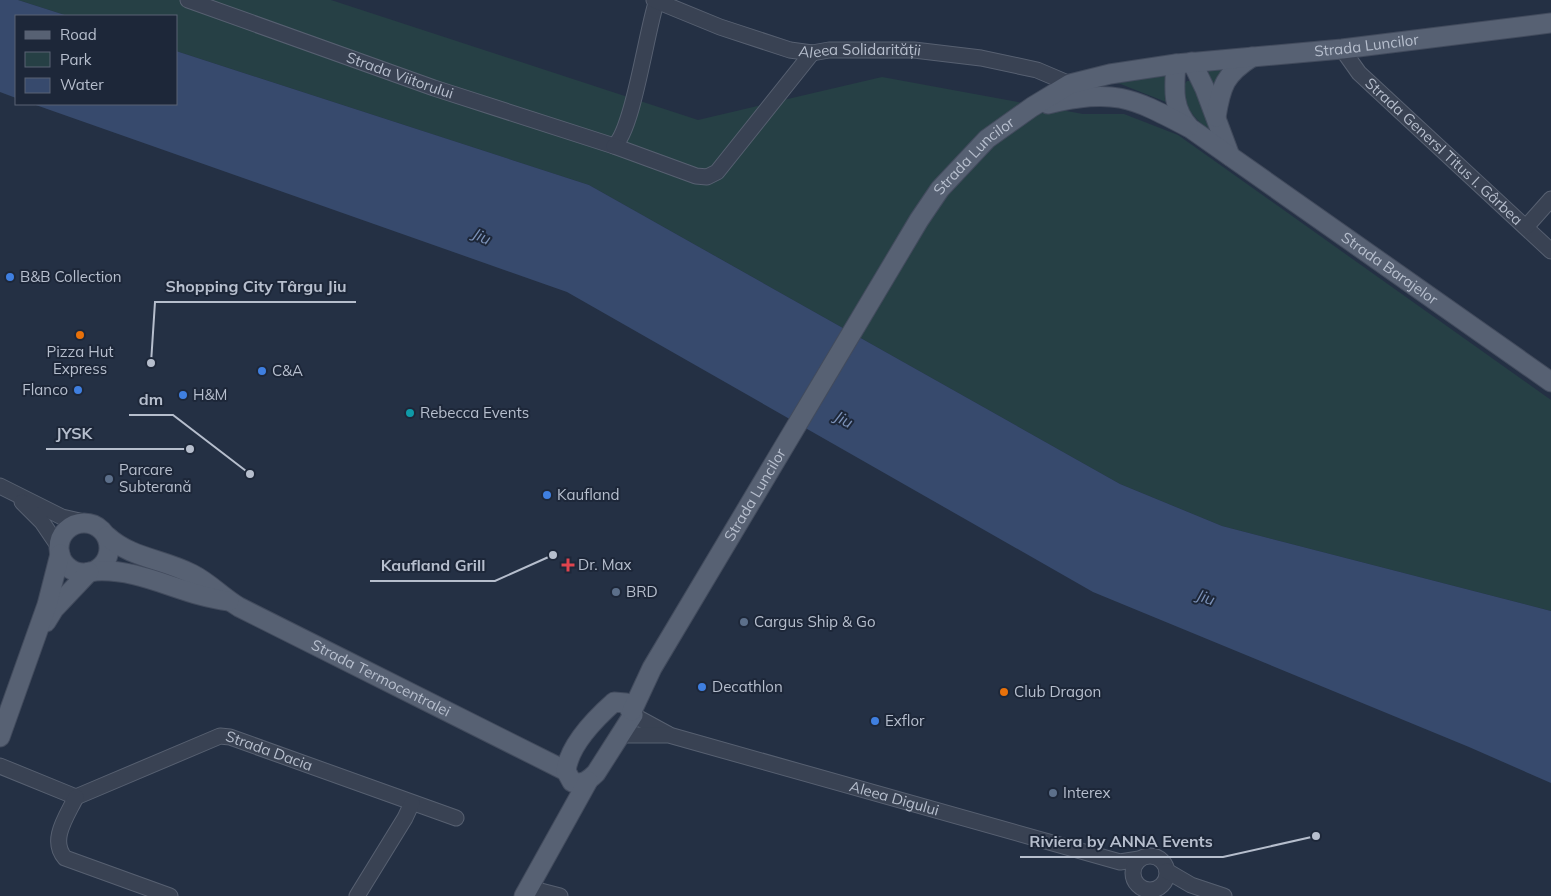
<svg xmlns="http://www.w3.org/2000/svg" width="1551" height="896" font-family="Mulish,sans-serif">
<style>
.green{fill:#264045}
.water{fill:#374a6d}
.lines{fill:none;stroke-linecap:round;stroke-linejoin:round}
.minor-casing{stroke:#576071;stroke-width:17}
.major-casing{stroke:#424b5d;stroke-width:21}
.minor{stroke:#394253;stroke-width:15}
.major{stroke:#576173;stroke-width:19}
.shop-dot{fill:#3f7fe0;stroke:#1d2739;stroke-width:2}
.food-dot{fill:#e8710a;stroke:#1d2739;stroke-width:2}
.culture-dot{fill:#0f9aa8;stroke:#1d2739;stroke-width:2}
.service-dot{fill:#5c6f8a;stroke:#1d2739;stroke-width:2}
.health-dot{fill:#e0444e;stroke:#1d2739;stroke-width:2}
.labels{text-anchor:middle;stroke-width:4;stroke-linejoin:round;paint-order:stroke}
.street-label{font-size:15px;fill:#b6becd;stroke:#1d2739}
.poi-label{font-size:15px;fill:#b6becd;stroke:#1d2739;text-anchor:start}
.water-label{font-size:16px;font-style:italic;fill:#7b91b7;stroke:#1d2739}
.leader{fill:none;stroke:#b6becd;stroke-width:2}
.callout-dot{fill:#b6becd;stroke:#1d2739;stroke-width:2}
.callout-label{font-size:16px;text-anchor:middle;font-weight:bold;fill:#b6becd;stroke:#1d2739;stroke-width:4;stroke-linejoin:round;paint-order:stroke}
</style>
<rect width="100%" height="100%" fill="#243044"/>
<path class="green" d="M18 0H331L698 120 882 77 1083 114H1124L1178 135 1551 400V611L1222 526 1120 484 589 185 176 51V16H68Z
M1225 67 1214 90 1208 70Z
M1166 76V102L1118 83 1119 80Z
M1187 81H1194L1212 133C1200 123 1171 98 1187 81Z"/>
<path class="water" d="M0 0H18L68 16H16V98L0 92Z
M176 51 589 185 1120 484 1222 526 1551 611V783L1469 747 1093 592 567 292 33 104H176Z"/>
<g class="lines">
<defs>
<g id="minor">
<path id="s1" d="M188 0 434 88 614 146C633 131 647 28 657 0"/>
<path id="s2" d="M654 0 720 27 790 50 812 53 829 50H914L981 58 1037 70 1070 84"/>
<path id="s3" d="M1342 49 1359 73 1551 251"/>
<path d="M614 146 696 176 707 177 717 172 812 53"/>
<path d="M1526 227 1551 199"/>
<path d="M0 486 62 517 84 522"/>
<path d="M22 502 42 522 59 547"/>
<path d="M633 715 668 734"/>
<path id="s4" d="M622 735H669L1120 862 1139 859"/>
<path id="s5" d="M0 766 76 797 220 736 230 737 456 818"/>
<path d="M76 797C67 816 49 840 65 858L170 896"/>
<circle cx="1150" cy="873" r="17"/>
<path d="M1167 871 1191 885 1224 896"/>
<path d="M529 888 560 896"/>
<path d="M357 896 405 818 412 803"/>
</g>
<g id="major">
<path d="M1192 62 1205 89 1230 156"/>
<path id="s6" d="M1176 64C1174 89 1172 109 1190 128L1551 382"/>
<path d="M1048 104C1114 89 1129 96 1188 127"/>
<path d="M1216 117C1221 86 1225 74 1252 57"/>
<circle cx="84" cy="548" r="25"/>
<path id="s7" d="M107 536C131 558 163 559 192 574 210 583 222 597 239 607L566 771"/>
<path d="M95 571C142 568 183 596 229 601"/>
<path d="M46 622 54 609 89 572"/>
<path d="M614 702 626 703 633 715 596 773C589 780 583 785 572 782L566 771C569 745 596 718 614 702Z"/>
<path id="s8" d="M632 711 652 668 919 220 940 189 987 139 1032 107 1070 84 1110 74 1176 64 1342 49 1551 23"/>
<path d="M0 737 47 605 60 554"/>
<path d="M524 896 588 781"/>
</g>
</defs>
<use href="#minor" class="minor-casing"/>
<use href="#major" class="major-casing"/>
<use href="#minor" class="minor"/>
<use href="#major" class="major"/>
</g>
<g class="shop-dot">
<circle cx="10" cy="277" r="5"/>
<circle cx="262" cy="371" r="5"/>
<circle cx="78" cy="390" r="5"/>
<circle cx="183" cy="395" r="5"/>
<circle cx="547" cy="495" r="5"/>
<circle cx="702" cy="687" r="5"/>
<circle cx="875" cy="721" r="5"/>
</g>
<g class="food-dot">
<circle cx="80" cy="335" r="5"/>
<circle cx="1004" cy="692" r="5"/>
</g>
<circle class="culture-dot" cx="410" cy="413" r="5"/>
<g class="service-dot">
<circle cx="109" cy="479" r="5"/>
<circle cx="616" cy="592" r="5"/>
<circle cx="744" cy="622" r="5"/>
<circle cx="1053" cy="793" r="5"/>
</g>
<path class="health-dot" d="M565.5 557.5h5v5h5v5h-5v5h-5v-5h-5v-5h5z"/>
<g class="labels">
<g class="street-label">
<text dy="5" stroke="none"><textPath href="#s8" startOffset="1074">Strada Luncilor</textPath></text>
<text dy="5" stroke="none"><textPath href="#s2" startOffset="215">Aleea Solidarității</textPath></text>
<text dy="5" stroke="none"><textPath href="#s1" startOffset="225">Strada Viitorului</textPath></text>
<text dy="5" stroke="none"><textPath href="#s3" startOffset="145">Strada Genersl Titus I. Gârbea</textPath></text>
<text dy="5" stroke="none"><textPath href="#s8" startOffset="654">Strada Luncilor</textPath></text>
<text dy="5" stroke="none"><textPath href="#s6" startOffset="312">Strada Barajelor</textPath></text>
<text dy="5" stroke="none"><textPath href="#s8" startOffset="249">Strada Luncilor</textPath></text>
<text dy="5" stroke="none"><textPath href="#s7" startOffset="310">Strada Termocentralei</textPath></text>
<text dy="5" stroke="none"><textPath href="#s5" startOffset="290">Strada Dacia</textPath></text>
<text dy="5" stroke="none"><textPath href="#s4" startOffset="281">Aleea Digului</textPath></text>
</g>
<g class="poi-label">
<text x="20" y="282">B&amp;B Collection</text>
<text x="80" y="357" text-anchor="middle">Pizza Hut<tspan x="80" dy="17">Express</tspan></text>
<text x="272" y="376">C&amp;A</text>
<text x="68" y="395" text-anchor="end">Flanco</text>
<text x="193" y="400">H&amp;M</text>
<text x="420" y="418">Rebecca Events</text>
<text x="119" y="475">Parcare<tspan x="119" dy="17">Subterană</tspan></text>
<text x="557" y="500">Kaufland</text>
<text x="578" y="570">Dr. Max</text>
<text x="626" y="597">BRD</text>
<text x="754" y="627">Cargus Ship &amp; Go</text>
<text x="712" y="692">Decathlon</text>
<text x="1014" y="697">Club Dragon</text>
<text x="885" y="726">Exflor</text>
<text x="1063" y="798">Interex</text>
</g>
<g class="water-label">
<text transform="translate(482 236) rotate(26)" y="6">Jiu</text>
<text transform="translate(844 419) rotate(28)" y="6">Jiu</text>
<text transform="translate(1206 597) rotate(20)" y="6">Jiu</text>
</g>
</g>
<path class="leader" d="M151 363L155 302H356M250 474L173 415H129M190 449L103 449H46M553 555L495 581H370M1316 836L1223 857H1020"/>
<g class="callout-dot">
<circle cx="151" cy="363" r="5"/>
<circle cx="250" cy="474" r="5"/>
<circle cx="190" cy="449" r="5"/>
<circle cx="553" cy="555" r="5"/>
<circle cx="1316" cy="836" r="5"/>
</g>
<g class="callout-label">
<text x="256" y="292">Shopping City Târgu Jiu</text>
<text x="151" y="405">dm</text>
<text x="74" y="439">JYSK</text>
<text x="433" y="571">Kaufland Grill</text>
<text x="1121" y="847">Riviera by ANNA Events</text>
</g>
<rect x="15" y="15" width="162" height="90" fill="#1d2739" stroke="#5a6374"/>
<rect x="25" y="31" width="25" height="8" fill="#576173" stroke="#5a6374"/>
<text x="60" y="40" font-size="15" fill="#b6becd">Road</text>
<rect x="25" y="52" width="25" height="15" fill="#264045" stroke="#5a6374"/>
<text x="60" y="65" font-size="15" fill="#b6becd">Park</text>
<rect x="25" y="78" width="25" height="15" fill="#374a6d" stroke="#5a6374"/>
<text x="60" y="90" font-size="15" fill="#b6becd">Water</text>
</svg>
